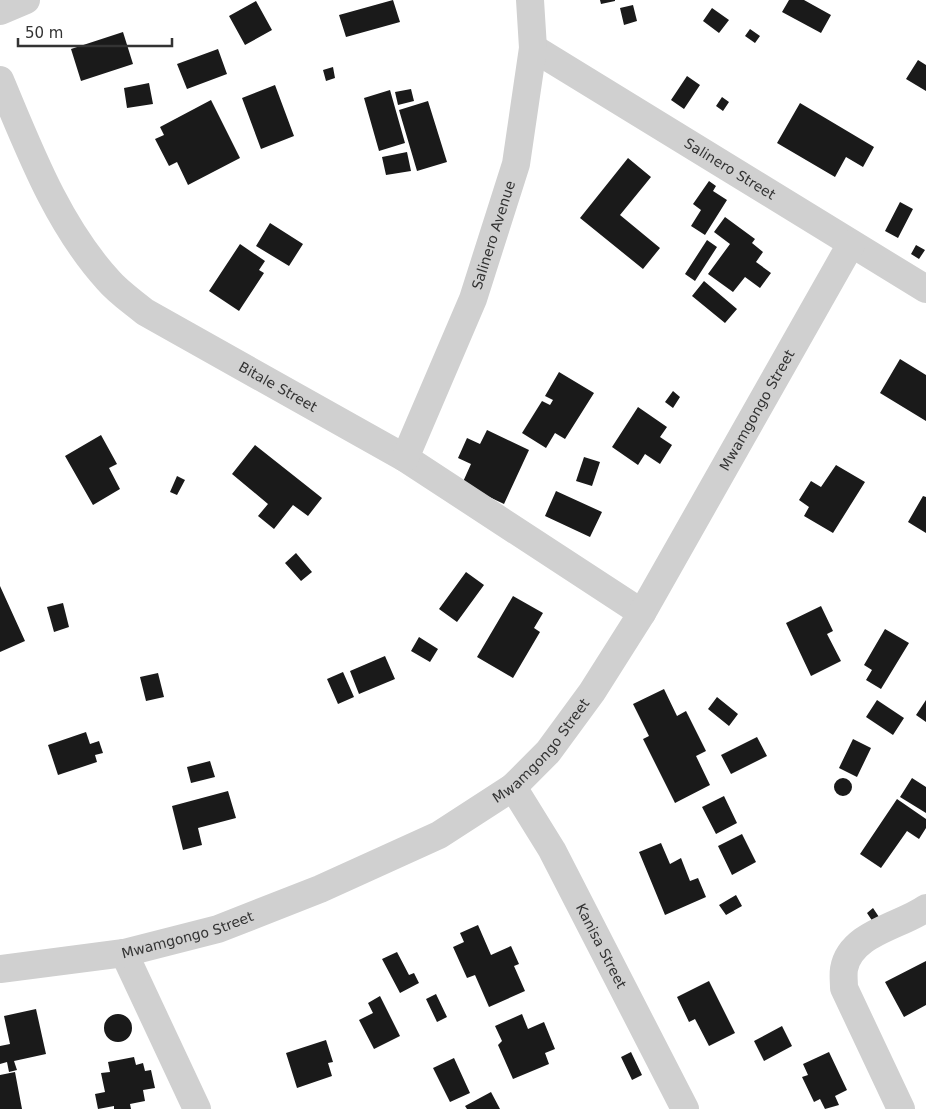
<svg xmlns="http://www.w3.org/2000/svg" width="926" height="1109" font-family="'DejaVu Sans',sans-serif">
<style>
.building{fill:#1a1a1a}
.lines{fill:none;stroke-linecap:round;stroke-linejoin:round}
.minor{stroke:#d0d0d0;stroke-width:28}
.labels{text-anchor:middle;stroke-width:5;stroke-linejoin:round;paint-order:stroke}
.street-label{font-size:14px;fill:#333;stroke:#fff}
</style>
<rect width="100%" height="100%" fill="#fff"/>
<path class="building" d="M393 0 400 22 346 37 339 15Z
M600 0H615V1L601 4Z
M789 0H804L831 15 821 33 782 12Z
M256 1 272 30 245 45 229 16Z
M633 5 637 21 624 25 620 8Z
M712 8 729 20 719 33 703 21Z
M750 29 760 36 755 43 745 36Z
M123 32 133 64 81 81 71 49Z
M218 49 227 74 187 89 177 64Z
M918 60 926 65V91L906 79Z
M333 67 335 78 326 81 323 70Z
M687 76 700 85 684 109 671 100Z
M149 83 153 104 127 108 124 88Z
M275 85 294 136 261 149 242 98Z
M411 89 414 101 398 105 395 92Z
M390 90 405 143 379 151 364 98Z
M722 97 729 102 723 111 716 106Z
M211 100 240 158 188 185 177 162 169 166 155 139 164 135 160 127Z
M428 101 447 162 417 171 399 110Z
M800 103 874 147 863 167 846 157 835 177 777 143Z
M407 152 411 171 386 175 382 157Z
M628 158 651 177 620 215 660 248 643 269 580 218Z
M709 181 716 186 713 191 727 200 705 235 691 226 701 210 693 204Z
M900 202 913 209 898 238 885 231Z
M725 217 755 239 752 243 763 252 756 262 771 273 760 288 745 277 733 292 708 274 730 244 714 232Z
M270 223 303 244 289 266 256 246Z
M707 240 717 247 695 281 685 274Z
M240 244 265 261 259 270 264 273 239 311 209 291Z
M916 245 925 250 919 259 911 254Z
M704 281 737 309 725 323 692 296Z
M900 359 926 375V421L880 393Z
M559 372 594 393 565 439 555 433 546 448 522 433 542 401 550 405 553 400 545 396Z
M673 391 680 397 673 408 665 402Z
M638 407 667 427 660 437 672 445 660 464 645 454 638 465 612 447Z
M487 430 529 450 504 504 462 484 471 464 458 458 467 438 480 444Z
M101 435 117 464 109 468 120 489 93 505 65 456Z
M255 445 322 498 308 516 293 505 274 529 258 516 268 504 232 474Z
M584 457 600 462 592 486 576 481Z
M836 465 865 482 833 533 804 516 809 507 799 500 811 481 821 487Z
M177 476 185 480 177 495 170 492Z
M556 491 602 512 590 537 545 516Z
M923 496 926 497V533L908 522Z
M296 553 312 572 301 581 285 563Z
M466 572 484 585 457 622 439 609Z
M0 586 25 641 0 652Z
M513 596 543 613 534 628 540 632 513 678 477 657Z
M63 603 69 627 54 632 47 607Z
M821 606 833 631 827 634 841 661 811 676 786 623Z
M885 629 909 643 881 689 866 680 872 670 864 665Z
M419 637 438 649 430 662 411 651Z
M385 656 395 679 359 694 350 671Z
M343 672 354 697 338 704 327 679Z
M158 673 164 697 146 701 140 677Z
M664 689 677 716 686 711 706 751 696 756 710 785 675 803 643 739 649 736 633 704Z
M717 697 738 714 729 726 708 709Z
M877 700 904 718 893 735 866 717Z
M926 700V722L916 715Z
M86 732 90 744 99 741 103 753 95 755 97 762 58 775 48 745Z
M757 737 767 756 731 774 721 755Z
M853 739 871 748 857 777 839 768Z
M210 761 215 777 191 783 187 767Z
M912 778 926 787V813L900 797Z
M834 787a9 9 0 1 1 18 0a9 9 0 1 1-18 0Z
M228 791 236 818 198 828 202 845 183 850 172 806Z
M724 796 737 823 716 834 702 807Z
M897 799 926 819V828L919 839 907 831 881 868 860 854Z
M742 834 756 862 732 875 718 846Z
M661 843 670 864 681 858 690 881 698 878 706 897 665 915 639 852Z
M736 895 742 906 726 915 719 905Z
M873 908 879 917 873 922 867 913Z
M478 925 491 955 511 946 519 964 514 966 525 991 489 1007 475 975 467 978 453 947 464 942 460 933Z
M397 952 409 975 414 973 419 983 400 993 382 959Z
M926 961V1005L904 1017 885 982Z
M709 981 735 1033 709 1046 695 1019 689 1022 677 997Z
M436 994 447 1017 437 1022 426 999Z
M380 996 400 1036 374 1049 359 1020 373 1013 368 1003Z
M36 1009 46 1054 14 1061 17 1070 9 1072 7 1062 0 1064V1046L10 1044 4 1016Z
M104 1028a14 14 0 1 1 28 0a14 14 0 1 1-28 0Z
M522 1014 528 1029 544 1022 555 1049 545 1053 549 1064 513 1079 498 1045 502 1041 495 1026Z
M782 1026 792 1046 764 1061 754 1041Z
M326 1040 333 1062 328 1063 332 1076 297 1088 286 1053Z
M631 1052 642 1075 632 1080 621 1057Z
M829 1052 847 1090 835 1096 839 1105 825 1109 820 1099 814 1102 802 1077 808 1075 803 1064Z
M134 1057 136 1065 143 1063 145 1071 151 1070 155 1088 143 1090 145 1101 130 1104 131 1109H114V1106L98 1109 95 1094 105 1092 101 1073 110 1072 108 1062Z
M454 1058 470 1093 450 1102 433 1068Z
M15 1072 22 1109H0V1075Z
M491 1092 500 1109H467L465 1106Z"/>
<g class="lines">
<g class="minor">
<path d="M0 11 26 0"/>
<path id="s1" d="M533 48 926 289"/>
<path id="s2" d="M0 80C29 149 57 224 108 280 118 292 133 302 145 312L405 458 642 613"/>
<path id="s3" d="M405 458 473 299 516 164 533 48 530 0"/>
<path id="s4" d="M513 787 552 850 685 1109"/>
<path d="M124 953 197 1109"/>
<path id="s5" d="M0 969 124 953 218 929 320 889 439 835 513 787 548 752 592 692 642 613 851 244"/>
<path d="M901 1109 844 988C844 982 843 975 844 969 850 933 901 926 926 908"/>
</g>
</g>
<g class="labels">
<g class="street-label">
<text dy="5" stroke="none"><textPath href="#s1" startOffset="231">Salinero Street</textPath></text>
<text dy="5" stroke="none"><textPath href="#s3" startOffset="240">Salinero Avenue</textPath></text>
<text dy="5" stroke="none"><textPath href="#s2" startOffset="430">Bitale Street</textPath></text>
<text dy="5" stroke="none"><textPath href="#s5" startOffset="1001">Mwamgongo Street</textPath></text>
<text dy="5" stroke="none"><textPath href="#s5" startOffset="596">Mwamgongo Street</textPath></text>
<text dy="5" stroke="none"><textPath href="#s5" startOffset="191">Mwamgongo Street</textPath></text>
<text dy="5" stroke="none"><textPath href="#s4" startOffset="182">Kanisa Street</textPath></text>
</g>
</g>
<path d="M18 38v8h154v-8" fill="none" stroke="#333333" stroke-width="2.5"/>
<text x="25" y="38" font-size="15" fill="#333333" stroke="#ffffff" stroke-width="4" paint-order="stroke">50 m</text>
</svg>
